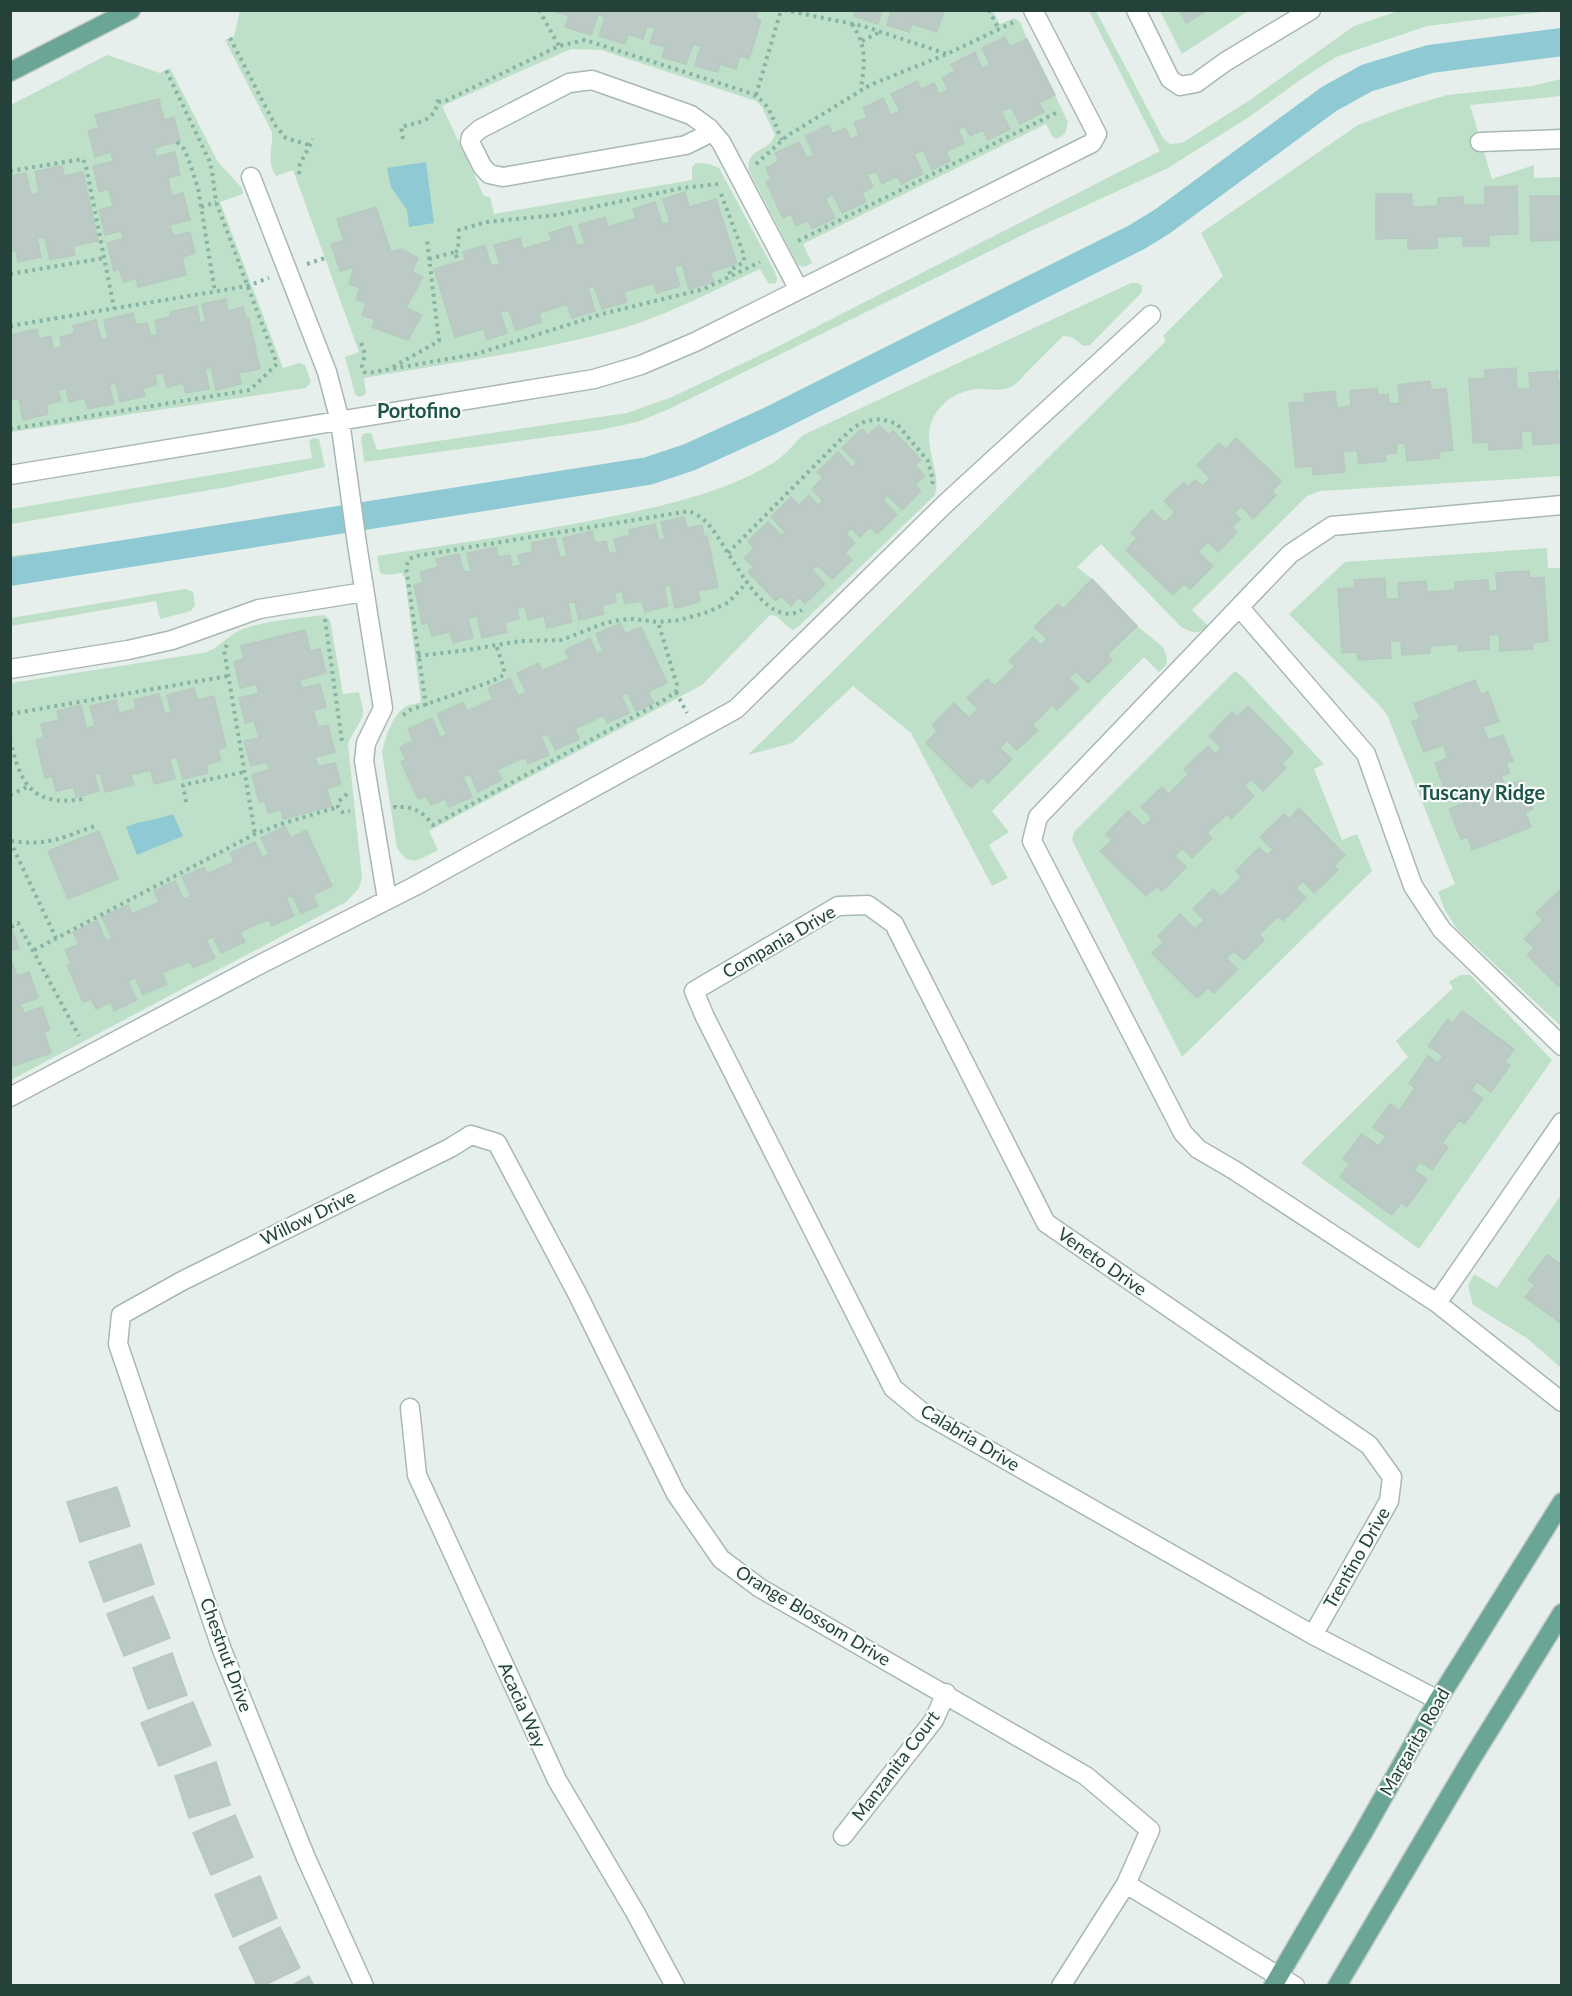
<svg xmlns="http://www.w3.org/2000/svg" width="1572" height="1996" font-family="Lato,sans-serif">
<style>
.green{fill:#bfe0c8}
.water{fill:#8ec9d4}
.lines{fill:none;stroke-linecap:round;stroke-linejoin:round}
.canal{stroke:#8ec9d4;stroke-width:28}
.building{fill:#bbcac4;stroke:#b8c9c2;stroke-width:1.5}
.minor-casing{stroke:#a8b8b2;stroke-width:21}
.major-casing{stroke:#c2cac8;stroke-width:21}
.path{stroke:#86b3a5;stroke-width:4;stroke-dasharray:3 4.5;stroke-linecap:butt}
.minor{stroke:#fff;stroke-width:18}
.major{stroke:#6aa596;stroke-width:18}
.labels{text-anchor:middle;stroke-width:4.5;stroke-linejoin:round;paint-order:stroke}
.street-label{font-size:18px;fill:#24423a;stroke:#f7fbf9}
.neighbourhood-label{font-size:20px;font-weight:bold;fill:#1f5548;stroke:#f7fbf9}
</style>
<rect width="100%" height="100%" fill="#e6efeb"/>
<path class="green" d="M240 10H992L1000 24 1014 18 1020 22 1027 39 1010 47 1005 37 982 48 990 65 982 69 974 52 951 63 955 71 942 78 948 90 891 115 883 98 863 108 867 117 854 124 859 135 851 139 845 128 833 134 828 125 805 136 814 155 807 158 799 142 775 153 779 161 766 168 771 179 766 182 783 217 791 214 796 226 808 220 813 229 835 218 825 198 833 195 842 213 866 202 862 193 873 187 867 175 876 171 882 183 897 176 902 184 923 174 914 154 923 150 933 170 950 161 946 152 964 143 958 129 965 126 970 136 983 130 988 140 1010 129 1001 111 1011 107 1020 124 1044 112 1039 103 1055 95 1068 122 1065 134 1056 139 1052 136 1046 124 803 244 812 263 804 267 798 265 749 171C745 147 769 153 775 135L762 107 756 101 601 50 571 49 442 106 484 196 490 197 494 214 692 180V167L696 163 709 164 719 168 775 272 777 278 776 283 769 284 760 269C714 290 668 315 620 329 536 352 449 363 364 378L366 392 365 395 359 397 355 394 345 357 359 352 293 170 276 176C266 161 273 148 272 132L225 40 234 36Z
M1089 11H1096L1163 138 1170 144 1182 143 1250 100 1354 26 1398 11H1550L1427 26 1336 57 1303 78 1249 117 1168 168 1035 229 669 409 637 422 600 430 364 462 361 437 365 433H371L377 450 627 413 672 397 773 349 1160 151Z
M1160 11H1248L1182 54Z
M107 55 160 73 170 68 218 162 242 188 243 194 220 202 283 368 299 363 305 365 311 382 306 388 11 432V105Z
M1561 79V96L1470 105 1492 179 1534 165V178L1561 177V476L1320 491 1307 496 1192 610 1208 626C1198 635 1192 633 1181 627L1101 544 1077 567 1092 579 1137 626 1163 647 1167 658 1166 665 1159 672 1144 657 992 811 1009 832 989 845 1008 878 992 886 911 733 853 686 792 743 748 755 1166 341 1163 336 1223 276 1201 233 1358 125 1400 109 1447 95 1532 86Z
M1183 198 1190 210 1124 248 733 444 660 473 617 483 263 540 181 551 11 578V556C228 531 445 496 661 457L706 441 744 424 1150 219Z
M1131 283H1138L1142 286V292L1090 345 1083 346 1072 337 1063 336C1051 348 1039 360 1027 372 1023 376 1019 382 1014 385 1004 392 989 389 978 389 956 390 935 406 930 427 925 450 941 472 935 495L798 627 792 630 776 616 770 615 702 685 429 831 438 850C420 859 410 869 397 848L382 752C385 739 393 712 407 706 412 704 417 704 421 702L405 579 402 573 386 575 380 573 377 556C453 544 529 533 604 518 661 506 722 494 773 463 784 456 794 444 803 435Z
M313 438 319 439 325 467 227 487 11 524V509L312 458 309 441Z
M1547 548 1548 568H1561V1026L1457 929 1445 910 1438 892 1455 884 1388 717 1383 709 1289 614 1345 562Z
M185 589 193 592 195 605 191 611 160 619 156 601 11 626V618Z
M324 615 330 620 343 694 359 692C360 698 363 706 363 712 363 721 351 734 348 744L362 878 359 888 346 902 11 1080V683L203 653C218 649 222 641 235 633 258 620 298 619 324 615Z
M1235 671 1242 676 1324 764 1314 769 1342 840 1357 834 1372 871 1182 1057 1072 840 1074 832Z
M1460 975H1470L1552 1060 1419 1249 1301 1163 1408 1057 1396 1041 1453 988 1449 982Z
M1561 1195V1368L1528 1339 1473 1305 1468 1286 1474 1274 1497 1288Z"/>
<path class="water" d="M426 162 434 223 409 227 407 210 391 187 387 168Z
M173 814 183 836 137 855 126 827C141 820 158 820 173 814Z"/>
<g class="lines">
<path class="canal" d="M10 572 648 471 690 457 769 421 1137 237 1163 221 1329 99 1367 78 1430 59 1562 42"/>
</g>
<path class="building" d="M556 10H758L756 19 761 20 749 59 740 56 736 69 720 64 718 72 695 66 701 46 693 44 686 64 662 57 665 47 650 43 655 28 647 26 643 39 628 34 625 44 599 36 605 17 598 14 591 35 565 27 569 16 556 12Z
M855 10H882L878 24 854 16Z
M891 10H944L937 32 912 24 909 32 887 25Z
M1179 10H1208L1186 23Z
M1005 37 1010 47 1027 39 1055 95 1039 103 1044 112 1020 124 1011 107 1001 111 1010 129 988 140 983 130 970 136 965 126 958 129 964 143 946 152 950 161 932 170 923 150 914 154 923 174 901 184 897 176 882 184 876 171 867 175 873 187 862 193 866 202 842 213 833 195 825 198 835 218 812 229 808 220 796 226 791 214 783 218 766 182 771 179 766 168 779 161 775 153 799 142 807 158 814 155 805 136 828 125 833 134 845 128 851 139 859 135 854 123 867 117 863 108 883 98 891 115 900 111 891 94 917 81 921 89 934 83 939 94 948 90 942 78 955 71 951 64 975 52 982 69 990 65 982 48Z
M159 99 164 120 174 117 180 141 154 148 156 157 175 152 180 175 168 178 172 196 183 193 190 220 170 225 173 236 190 232 195 253 182 257 186 275 138 287 136 278 123 282 119 269 114 271 107 243 123 239 121 231 105 235 99 210 113 206 109 189 99 192 93 166 113 161 111 152 95 157 88 130 99 128 95 115Z
M62 166 64 176 83 172 98 241 73 246 75 255 50 260 45 237 37 238 41 257 18 262 16 251 10 252V176L26 173 31 195 39 193 35 171Z
M1517 186 1518 234 1489 235V246H1463V236L1437 237V248L1408 249V238L1376 239V194H1412V207L1438 206V198L1463 197 1464 205H1485V187Z
M685 192 689 207 716 199 737 264 710 272 714 282 689 289 682 264 674 267 680 286 657 293 654 283 624 292 627 302 602 309 594 286 588 288 595 311 572 318 567 304 539 313 542 322 515 330 509 310 500 312 507 333 487 340 484 329 455 337 434 269 465 260 463 252 485 245 491 266 500 264 494 245 520 238 523 249 552 240 549 233 571 226 577 246 585 243 579 225 605 217 608 227 636 218 633 209 655 202 662 224 670 222 663 199Z
M1530 196H1562V240L1531 241Z
M376 207 391 252 401 249 418 258 412 272 423 277 406 308 422 315 408 340 372 327 375 320 362 315 366 304 356 299 360 288 349 284 354 267 340 271 331 244 344 241 337 219Z
M226 299 228 311 243 307 246 319H249L260 369 239 373 241 384 216 390 211 367 205 369 209 389 186 393 183 383 167 387 163 373 155 375 157 385 143 388 145 396 120 402 116 383 109 385 114 404 88 409 85 398 69 402 66 388 58 390 61 401 46 405 48 414 23 420 19 398 10 400V354L12 353 10 335 37 329 39 339 51 336 53 349 62 347 60 337 75 333 73 326 96 320 101 340 108 338 104 320 133 313 136 325 147 323 151 336 158 334 155 320 171 317 170 312 197 306 200 323 206 322 202 304Z
M1516 368 1517 389H1530L1529 373 1558 371V382H1562L1561 443 1533 445 1532 431 1521 432 1522 448 1489 450 1488 442 1473 443 1469 379 1485 378V370Z
M1430 381 1431 390 1446 388 1453 450 1439 452 1440 458 1407 461 1405 443 1396 444 1397 453 1385 454 1386 461 1359 464 1357 450 1343 452 1345 472 1313 475 1312 466 1296 468 1289 403 1305 402 1304 394 1335 391 1337 408 1351 406 1350 391 1377 388 1378 395 1388 394 1389 404 1400 403 1398 385Z
M879 425 889 435 893 431 921 460 915 465 925 476 915 485 921 491 902 510 888 495 883 500 897 515 877 534 870 527 860 537 851 528 846 533 855 543 845 553 852 560 832 579 817 565 812 570 825 584 805 604 799 597 791 606 781 596 776 601 748 572 753 567 744 558 754 548 748 541 768 522 782 536 785 532 771 517 791 497 799 505 809 495 818 505 823 501 812 489 823 478 817 472 838 452 852 467 857 463 842 448 862 429 868 435Z
M1236 438 1281 481 1272 491 1276 495 1253 519 1241 506 1234 513 1240 519 1232 527 1237 532 1218 552 1208 542 1198 552 1213 566 1190 589 1184 584 1173 595 1126 550 1137 538 1131 533 1152 510 1165 523 1175 512 1164 501 1184 482 1188 487 1195 480 1203 486 1210 478 1197 465 1219 443 1226 449Z
M684 517 687 528 702 525 704 537 707 536 718 587 698 591 700 602 675 608 670 585 664 587 668 606 645 612 642 601 625 604 622 591 614 593 616 602 602 605 604 614 579 620 575 602 568 603 572 622 547 628 544 616 528 620 525 606 517 608 519 619 505 622 507 632 482 638 477 616 468 618 473 638 453 643 450 632 432 636 428 623 422 624 414 585 423 583 420 572 438 567 436 559 459 554 463 572 471 571 467 553 496 547 498 557 510 555 512 567 521 565 518 555 533 552 531 543 555 538 560 558 567 556 563 538 592 531 595 543 606 541 609 554 617 552 614 539 630 535 629 530 655 524 659 541 665 539 661 522Z
M1529 571 1530 578 1544 577 1548 641 1532 643 1533 649 1500 651 1499 634 1489 635V649L1458 651V644L1430 646V653L1402 655 1401 641H1390L1391 658 1358 660 1357 652 1342 653 1338 589 1355 588 1354 580 1385 578 1386 599H1399L1398 583 1426 581 1427 592 1455 590V582L1488 580 1489 591H1497L1496 573Z
M1092 579 1137 626 1107 655 1112 660 1088 683 1076 671 1069 678 1079 688 1057 710 1052 705 1032 725 1038 730 1017 750 1007 740 1000 748 1012 759 988 783 982 777 971 788 926 743 937 731 932 725 954 703 969 718 978 709 967 698 987 679 995 686 1015 666 1009 661 1033 637 1041 645 1047 639 1034 627 1058 604 1063 609Z
M621 623 625 634 641 627 667 683 648 692 654 703 636 711 627 692 621 695 629 713 607 723 604 715 575 729 579 739 555 750 548 734 541 736 549 755 528 764 525 757 497 770 502 780 478 792 470 774 463 777 472 797 449 807 445 799 431 805 426 796 418 799 401 762 406 760 400 747 413 741 408 729 432 718 440 737 447 735 437 714 463 702 467 711 493 699 488 688 510 678 518 696 526 692 517 673 539 663 542 671 569 659 565 650 590 638 597 654 603 651 596 634Z
M305 630 310 651 320 649 326 673 300 680 302 688 320 684 326 707 313 710 318 727 328 725 335 752 315 757 318 767 335 763 341 785 327 788 332 806 283 819 281 810 268 813 265 801 259 802 252 774 269 770 267 762 251 766 244 741 259 738 254 721 245 723 239 698 259 693 256 684 240 688 234 662 244 659 241 646Z
M1475 680 1481 695 1488 692 1499 721 1483 727 1488 740 1503 735 1513 761 1506 763 1510 773 1501 776 1505 787 1522 780 1533 809 1525 812 1531 827 1472 850 1468 837 1461 839 1449 809 1467 802 1463 794 1455 797 1451 786 1444 788 1435 763 1448 758 1443 745 1424 752 1412 722 1420 719 1414 704Z
M194 688 197 700 214 696 226 747 218 749 221 761 206 764 208 773 183 779 177 757 170 759 175 779 154 784 151 770 131 775 134 785 105 792 100 773 94 774 99 791 76 797 74 787 56 791 52 776 45 778 36 740 44 737 41 724 59 720 57 711 81 705 86 728 95 726 90 706 116 700 119 713 136 709 134 700 159 694 165 714 171 712 167 695Z
M1248 706 1293 752 1282 763 1286 768 1263 791 1251 779 1244 786 1254 796 1231 819 1227 814 1207 833 1212 838 1192 858 1182 848 1175 856 1186 867 1162 891 1157 886 1146 896 1100 851 1112 840 1106 834 1128 811 1144 827 1152 818 1141 807 1162 787 1169 794 1189 774 1184 769 1208 746 1215 754 1221 748 1209 736 1232 712 1237 717Z
M1299 808 1345 855 1334 866 1338 870 1314 893 1303 881 1296 888 1306 898 1283 921 1278 916 1259 935 1264 940 1244 960 1234 951 1226 958 1238 969 1214 993 1208 988 1197 998 1152 953 1164 942 1158 936 1180 914 1195 929 1204 920 1193 909 1213 889 1221 897 1241 877 1236 871 1259 848 1267 855 1273 850 1260 837 1284 814 1289 819Z
M285 826 291 838 306 830 332 886 313 895 318 906 301 914 292 895 286 898 294 916 272 926 269 919 240 932 245 942 221 953 213 937 206 940 215 958 193 968 190 961 162 973 167 984 143 995 135 977 128 981 137 1000 114 1011 111 1002 96 1009 91 999 83 1002 67 965 71 964 65 950 79 944 73 932 97 921 106 941 112 938 102 917 128 905 132 914 159 902 154 891 175 881 183 899 191 896 182 877 204 867 207 874 234 862 230 853 255 842 262 857 269 854 261 838Z
M99 831 118 879 68 899 48 851Z
M1562 888V983L1558 986 1527 955 1534 948 1524 939 1543 920 1536 913Z
M10 924 19 949 10 951Z
M10 957 17 976 29 972 38 998 20 1004 24 1013 42 1007 50 1030 44 1032 51 1053 10 1067Z
M1462 1011 1514 1049 1505 1062 1510 1065 1491 1092 1477 1082 1471 1090 1483 1099 1464 1124 1459 1120 1442 1143 1448 1147 1432 1170 1420 1162 1414 1170 1427 1179 1407 1207 1401 1203 1392 1215 1340 1177 1350 1164 1343 1159 1361 1134 1379 1146 1386 1136 1373 1127 1390 1104 1399 1111 1415 1088 1409 1083 1428 1056 1438 1063 1443 1056 1428 1046 1448 1019 1453 1023Z
M1547 1255 1562 1265V1324L1525 1297 1535 1285 1528 1280Z
M117 1487 130 1526 80 1542 67 1502Z
M141 1544 154 1584 104 1602 89 1562Z
M153 1596 170 1638 124 1656 107 1614Z
M172 1653 187 1695 148 1709 133 1668Z
M193 1702 211 1745 159 1766 141 1723Z
M216 1762 230 1805 189 1818 175 1776Z
M235 1815 253 1857 211 1875 193 1833Z
M260 1876 277 1918 233 1937 215 1895Z
M280 1927 300 1968 263 1986H257L239 1947Z
M309 1976 314 1986H291Z"/>
<g class="lines">
<defs>
<path id="minor" d="M1136 10 1170 79 1180 86 1196 83 1225 62 1311 10
M709 128 704 136 686 145 503 177 489 174 482 166 470 142 471 137 480 129 569 83 592 80 691 115 709 128 721 142 799 290
M1480 142 1562 139
M251 177 327 372 340 421 357 544 383 708 366 743 364 761 387 899
M10 475 594 379 641 365 695 342 1092 143 1097 134 1033 10
M1562 505 1332 526 1290 554 1038 817 1032 841 1183 1133 1198 1149 1234 1170 1437 1303 1562 1402
M1240 608 1366 754 1413 886 1442 930 1562 1046
M10 669 128 650 172 640 259 609 364 592
M10 1097 259 965 415 886 736 709 946 503 1151 315
M1437 1303 1562 1122
M410 1408 417 1475 557 1780 635 1912 675 1986
M1313 1635 1389 1501 1392 1477 1369 1445 1046 1223 894 924 868 905 838 906 694 991 705 1017 893 1388 922 1412 1313 1635 1438 1700
M843 1836 934 1720 946 1693
M1126 1884 1295 1986
M364 1986 306 1858 222 1650 118 1344 121 1315 182 1281 450 1148 471 1135 497 1143 578 1295 676 1494 721 1559 760 1588 1086 1776 1150 1830 1126 1884 1061 1986"/>
<path id="major" d="M10 72 131 10
M1273 1986 1363 1833 1438 1700 1562 1502
M1337 1986 1469 1763 1562 1613"/>
</defs>
<use href="#minor" class="minor-casing"/>
<use href="#major" class="major-casing"/>
<path class="path" d="M539 10 559 46
M784 10 863 26 947 54
M989 10 999 30
M852 24C868 48 864 63 861 90
M230 38 275 125 286 138 309 145
M862 41 880 32
M756 95 781 10
M438 102 445 101 559 46 585 40 750 93C772 103 772 120 782 140
M403 139 401 127C420 122 438 121 438 96
M177 142 184 149 188 158 198 188 215 292
M756 164 787 136 870 85 947 54 1016 21
M10 171 83 159 86 166 114 308
M299 174 300 164 313 139
M721 194 744 255V262L729 271 731 276
M201 207 216 202
M798 241 1060 111
M455 252 458 251 459 230 486 222 557 215 682 188 718 184
M429 259 455 252 458 262
M307 264 325 258
M10 274 104 258
M10 326 224 290 247 286 269 278
M361 343 365 354 362 367 364 372 368 373 476 354 602 314 704 289 760 262
M393 367 439 341 427 240
M10 429 250 390 277 364 216 202 212 171 209 160 166 70
M728 553 836 444 854 427 866 421 881 419 897 424 928 461 933 480 932 485
M325 619 342 742
M227 645 224 650 255 834
M418 656 467 650 520 641 562 640 605 623 620 620 633 619 658 622 680 620 708 612 729 602 747 582
M676 692 687 713
M426 706 406 567 409 559 416 556 689 511C696 514 703 518 708 524 729 546 763 633 802 610
M10 714 228 676
M403 715 410 710 490 682 504 675V668L496 645
M10 740C21 784 31 807 83 799V795
M347 794 338 802V807L342 812 350 811
M10 795 27 787
M186 802 183 785 244 772
M395 805V807C413 806 422 811 433 825L661 702 676 692 677 685 658 622
M10 841 56 938
M11 841C48 846 61 838 95 826
M11 927 18 923 79 1036
M34 950 255 834 281 824 338 807"/>
<use href="#minor" class="minor"/>
<use href="#major" class="major"/>
</g>
<g class="labels">
<g class="street-label">
<text transform="translate(779 942) rotate(-30)" y="6">Compania Drive</text>
<text transform="translate(308 1218) rotate(-26)" y="6">Willow Drive</text>
<text transform="translate(1102 1262) rotate(35)" y="6">Veneto Drive</text>
<text transform="translate(970 1438) rotate(31)" y="6">Calabria Drive</text>
<text transform="translate(1357 1558) rotate(-60)" y="6">Trentino Drive</text>
<text transform="translate(813 1616) rotate(31)" y="6">Orange Blossom Drive</text>
<text transform="translate(226 1655) rotate(70)" y="6">Chestnut Drive</text>
<text transform="translate(522 1705) rotate(66)" y="6">Acacia Way</text>
<text transform="translate(1415 1742) rotate(-60)" y="6">Margarita Road</text>
<text transform="translate(896 1766) rotate(-53)" y="6">Manzanita Court</text>
</g>
<g class="neighbourhood-label">
<text x="419" y="418">Portofino</text>
<text x="1482" y="800">Tuscany Ridge</text>
</g>
</g>
<rect width="1572" height="1996" fill="none" stroke="#24423a" stroke-width="24"/>
</svg>
